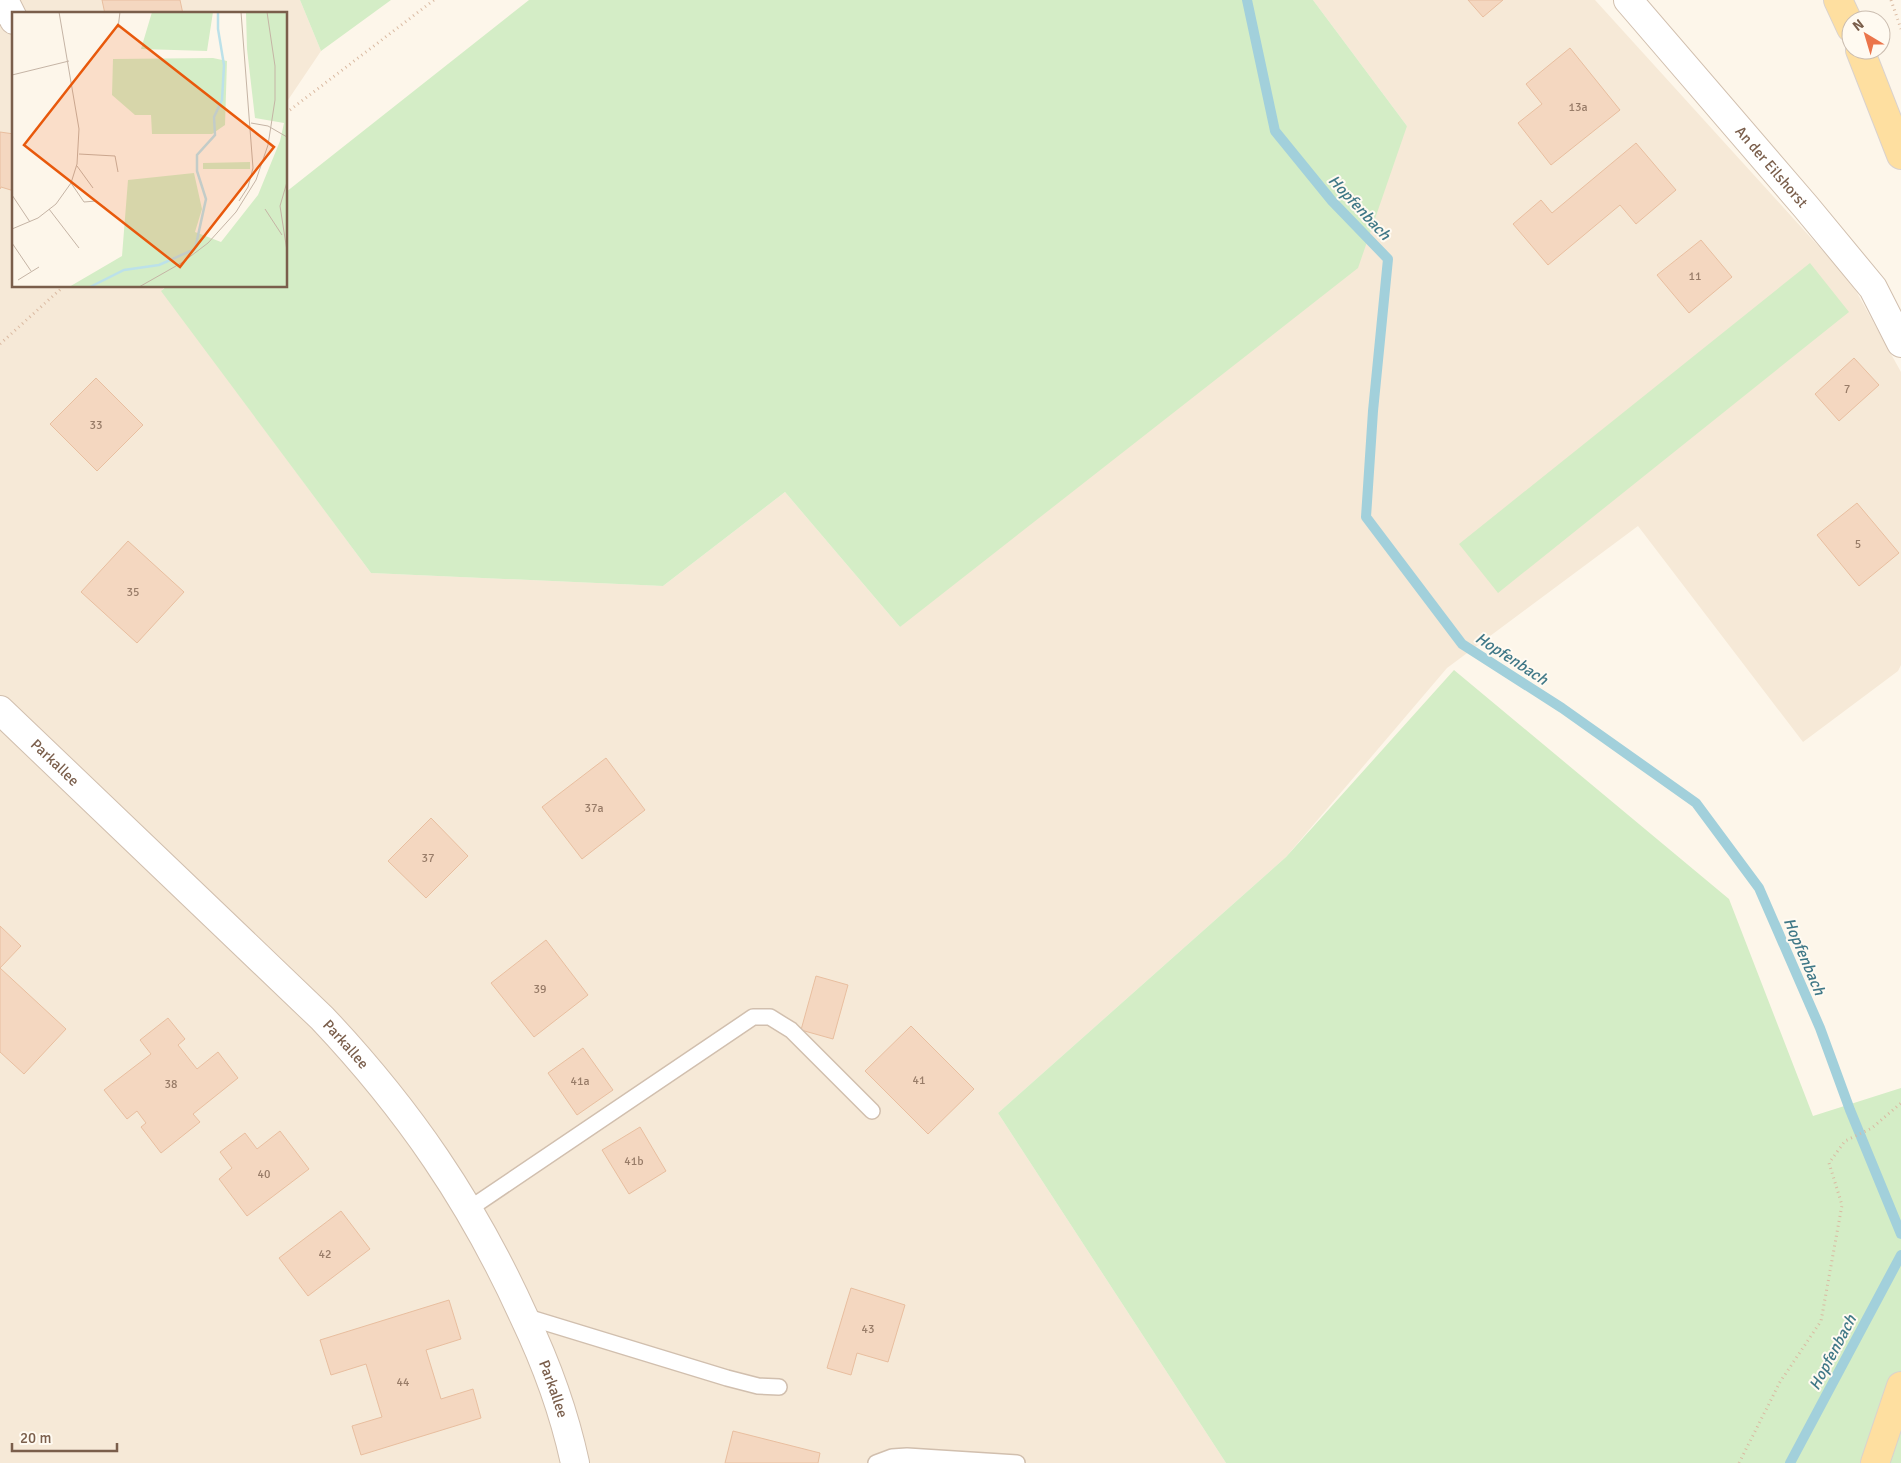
<svg xmlns="http://www.w3.org/2000/svg" width="1901" height="1463" font-family="Signika,sans-serif">
<style>
.residential{fill:#f6e9d7}
.green{fill:#d4edc6}
.lines{fill:none;stroke-linecap:round;stroke-linejoin:round}
.stream{stroke:#a2d0db;stroke-width:10}
.building{fill:#f4d7c0;stroke:#e8be9f}
.service-casing{stroke:#d1bfae;stroke-width:18}
.minor-casing{stroke:#d1bfae;stroke-width:30}
.primary-casing{stroke:#dad2cd;stroke-width:30}
.path{stroke:#dabaa2;stroke-width:3;stroke-dasharray:1 4;stroke-linecap:butt}
.service{stroke:#fff;stroke-width:15}
.minor{stroke:#fff;stroke-width:28}
.primary{stroke:#fedfa0;stroke-width:28}
.labels{text-anchor:middle;stroke-width:4;stroke-linejoin:round;paint-order:stroke}
.number-label{font-size:12px;fill:#987c68}
.street-label{font-size:15px;fill:#7a5e4b;stroke:#fffaf1}
.water-label{font-size:16px;font-style:italic;fill:#407887;stroke:#fffaf1}
.inset-river{fill:none;stroke:#bce1e9;stroke-width:2.5}
.inset-road{fill:none;stroke:#c5b4a5;stroke-width:1}
.view{fill:#e8590c;fill-opacity:0.15;stroke:#e8590c;stroke-width:2.5}
.inset-edge{fill:none;stroke:#7a5e4b;stroke-width:2.5}
</style>
<rect width="100%" height="100%" fill="#fdf6ea"/>
<path class="residential" d="M0 0H300L321 51 286 103V14H14V286H164L162 291 371 573 663 586 785 492 900 627 1407 126 1313 0H1595L1851 282 1901 372V665L1898 671 1803 742 1638 526 1447 668 1286 857 998 1113 1226 1463H0Z"/>
<path class="green" d="M300 0H391L321 51Z
M529 0H1313L1407 126 1358 268 900 627 785 492 663 586 371 573 161 291 167 286H286V192Z
M1810 263 1849 312 1498 593 1459 544Z
M1454 670 1729 899 1813 1116 1901 1088V1463H1226L998 1113 1286 857Z"/>
<g class="lines">
<path class="stream" d="M1247 0 1275 131 1332 201 1388 259 1373 411 1366 517 1462 644 1562 708 1696 803 1759 888 1820 1028 1850 1110 1901 1234
M1790 1463 1901 1255"/>
</g>
<path class="building" d="M102 0H180L183 14H105Z
M1468 0H1503L1483 17Z
M1570 48 1620 110 1551 165 1518 123 1542 104 1526 84Z
M0 132 14 134V191L1 187 0 189Z
M1636 143 1676 190 1636 224 1620 205 1548 265 1513 224 1541 200 1552 213Z
M1701 240 1732 277 1689 313 1657 275Z
M1854 358 1879 385 1839 421 1815 394Z
M96 378 143 425 97 471 50 424Z
M1857 503 1899 553 1859 586 1817 535Z
M128 541 184 592 137 643 81 592Z
M606 758 645 810 582 859 542 807Z
M431 818 468 856 426 898 388 861Z
M0 926 21 946 0 968 66 1029 24 1074 0 1052Z
M546 940 588 995 534 1037 491 983Z
M816 976 848 985 833 1039 801 1030Z
M168 1018 185 1039 178 1045 197 1069 218 1052 238 1078 193 1114 200 1122 161 1153 141 1127 146 1123 137 1111 127 1119 104 1090 151 1054 140 1040Z
M911 1026 974 1089 928 1134 865 1071Z
M583 1048 613 1090 577 1115 548 1073Z
M640 1127 666 1171 629 1194 602 1150Z
M280 1131 309 1169 247 1216 219 1179 232 1168 220 1152 245 1133 257 1149Z
M341 1211 370 1249 308 1296 279 1258Z
M851 1288 905 1305 888 1362 857 1353 851 1375 827 1368Z
M449 1300 461 1339 426 1350 441 1399 473 1389 481 1418 361 1455 352 1426 382 1417 366 1364 331 1375 320 1340Z
M733 1431 820 1453 818 1463H725Z"/>
<g class="lines">
<defs>
<path id="service" d="M469 1209 753 1017H770L791 1030 872 1111
M524 1316 727 1378 758 1386 779 1387
M876 1463 892 1457 907 1456 1017 1463"/>
<g id="minor">
<path d="M4 0 14 20"/>
<path id="s1" d="M1628 0 1806 207 1873 288 1901 343"/>
<path id="s2" d="M0 710 322 1018C408 1109 472 1202 524 1317 546 1363 564 1412 575 1463"/>
</g>
<path id="primary" d="M1838 0 1851 28
M1860 50 1901 155
M1875 1463 1901 1386"/>
</defs>
<use href="#service" class="service-casing"/>
<use href="#minor" class="minor-casing"/>
<use href="#primary" class="primary-casing"/>
<path class="path" d="M1891 0 1901 29
M286 113 434 0
M0 344 64 286
M1739 1463 1780 1382 1821 1321 1842 1205 1829 1163 1845 1141 1872 1128 1901 1103"/>
<use href="#service" class="service"/>
<use href="#minor" class="minor"/>
<use href="#primary" class="primary"/>
</g>
<g class="labels">
<g class="number-label">
<text x="1578" y="111">13a</text>
<text x="1695" y="280">11</text>
<text x="1847" y="393">7</text>
<text x="96" y="429">33</text>
<text x="1858" y="548">5</text>
<text x="133" y="596">35</text>
<text x="594" y="812">37a</text>
<text x="428" y="862">37</text>
<text x="540" y="993">39</text>
<text x="919" y="1084">41</text>
<text x="580" y="1085">41a</text>
<text x="171" y="1088">38</text>
<text x="634" y="1165">41b</text>
<text x="264" y="1178">40</text>
<text x="325" y="1258">42</text>
<text x="868" y="1333">43</text>
<text x="403" y="1386">44</text>
</g>
<g class="street-label">
<text dy="5" stroke="none"><textPath href="#s1" startOffset="220">An der Eilshorst</textPath></text>
<text dy="5" stroke="none"><textPath href="#s2" startOffset="76">Parkallee</textPath></text>
<text dy="5" stroke="none"><textPath href="#s2" startOffset="481">Parkallee</textPath></text>
<text dy="5" stroke="none"><textPath href="#s2" startOffset="886">Parkallee</textPath></text>
</g>
<g class="water-label">
<text transform="translate(1360 207) rotate(47)" y="6">Hopfenbach</text>
<text transform="translate(1512 658) rotate(33)" y="6">Hopfenbach</text>
<text transform="translate(1805 956) rotate(67)" y="6">Hopfenbach</text>
<text transform="translate(1832 1352) rotate(-62)" y="6">Hopfenbach</text>
</g>
</g>
<g transform="translate(12 12)">
<rect width="275" height="275" fill="#fdf6ea"/>
<path d="M140 0H201L195 39 129 37ZM234 0H275V275H57L110 244 116 168 182 161 190 197 183 220 209 230 246 183 268 129 272 111 243 106 235 37ZM201 46 215 49 213 113 200 122H140L139 103H123L100 83 101 47ZM238 150V157H191V151Z" fill="#d4edc6"/>
<path class="inset-river" d="M78 275 112 258 147 253 183 237 194 187 185 159V143L203 123 202 105 210 88 212 53 206 17V0"/>
<path class="inset-road" d="M106 16 108 0M0 63 57 49M239 111 256 114 275 125M67 142 103 144 106 160M65 154 81 176M275 170 268 194 275 239M59 171 72 190 84 189 96 198M0 183 18 210M227 189 236 175 241 156 229 0M37 197 67 236M253 197 270 223M0 217 26 206 44 192 59 171 65 152 67 117 47 0M0 231 19 259M6 268 27 255M127 275 171 250 196 231 224 200 244 168 256 133 263 88V54L255 0"/>
<path class="view" d="M106 13 262 135 168 255 12 133Z"/>
<rect width="275" height="275" class="inset-edge"/>
</g>
<g transform="translate(1866 35) rotate(322)"><circle r="24" fill="#fffaf1" stroke="#cabcaf"/>
<path d="M0-4L9 19L0 12L-9 19Z" fill="#eb754b"/>
<text y="-8" font-size="14" font-weight="bold" text-anchor="middle" fill="#7a5e4b">N</text>
</g>
<path d="M12 1443v8h105v-8" fill="none" stroke="#7a5e4b" stroke-width="2.5"/>
<text x="20" y="1443" font-size="15" fill="#7a5e4b" stroke="#fffaf1" stroke-width="4" paint-order="stroke">20 m</text>
</svg>
